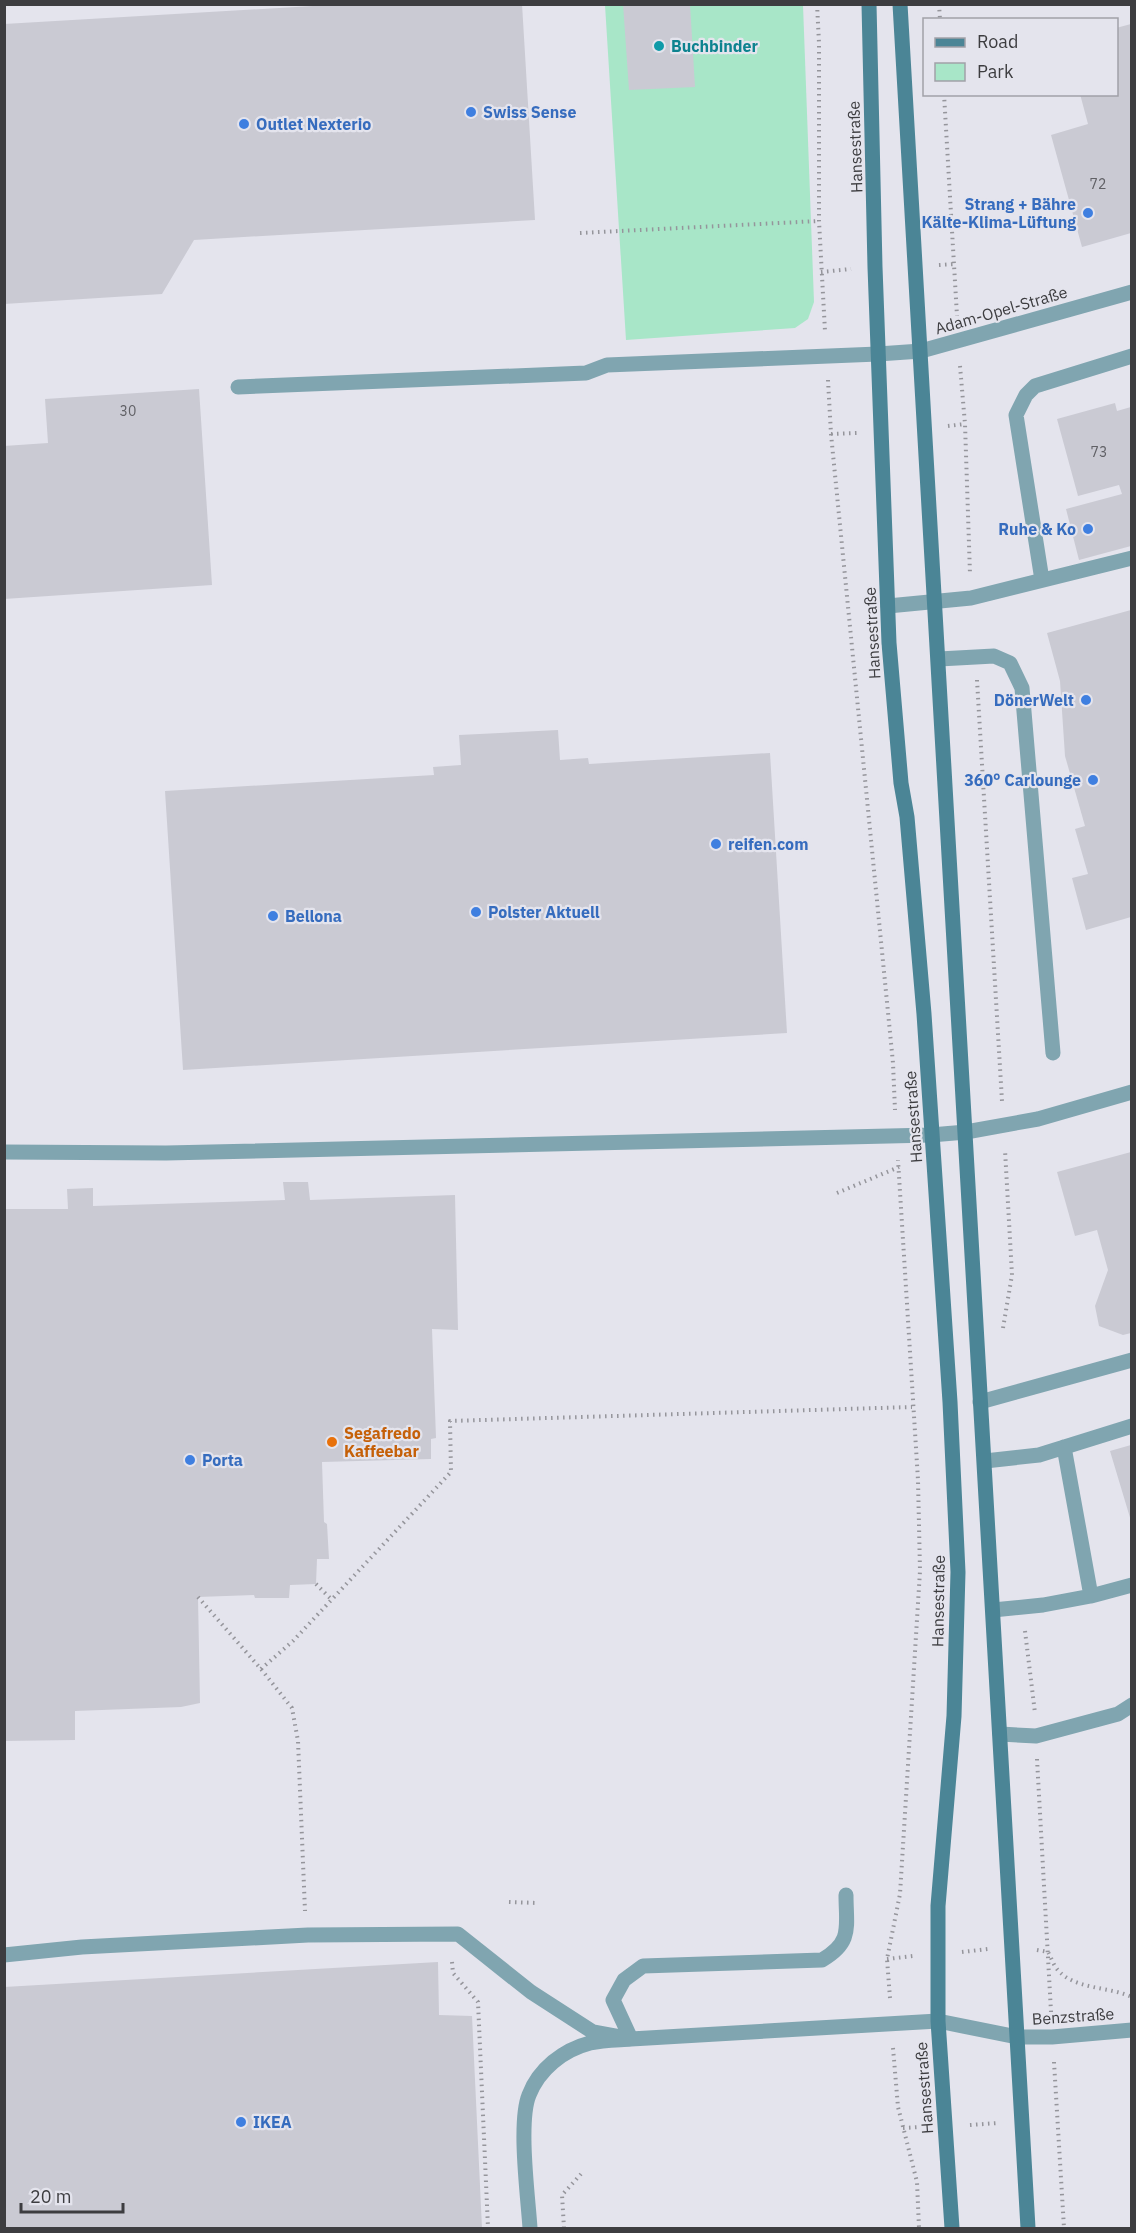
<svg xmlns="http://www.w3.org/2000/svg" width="1136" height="2233" font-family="'IBM Plex Sans',sans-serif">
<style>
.green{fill:#a8e6c8}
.building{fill:#cacad3}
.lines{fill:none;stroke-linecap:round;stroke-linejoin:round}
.path{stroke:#95959b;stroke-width:4;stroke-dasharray:1.5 4.5;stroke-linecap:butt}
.lane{stroke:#80a5b0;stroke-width:15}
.street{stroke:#80a5b0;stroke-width:15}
.secondary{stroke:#4b8596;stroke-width:15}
.culture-dot{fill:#0f9aa8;stroke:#e4e4ed;stroke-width:2}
.shop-dot{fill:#3f7fe0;stroke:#e4e4ed;stroke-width:2}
.food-dot{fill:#e8710a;stroke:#e4e4ed;stroke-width:2}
.labels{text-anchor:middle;stroke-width:4.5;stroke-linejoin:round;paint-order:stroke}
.number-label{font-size:14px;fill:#606065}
.culture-label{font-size:16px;font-weight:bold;fill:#0d838f;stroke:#e4e4ed;text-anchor:start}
.shop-label{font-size:16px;font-weight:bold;fill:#366cbe;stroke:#e4e4ed;text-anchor:start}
.street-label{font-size:16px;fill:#3d3d40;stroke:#e4e4ed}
.food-label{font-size:16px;font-weight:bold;fill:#c56008;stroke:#e4e4ed;text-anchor:start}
</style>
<rect width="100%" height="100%" fill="#e4e4ed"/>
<path class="green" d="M605 5H803L814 302 808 319 795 328 626 340Z"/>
<path class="building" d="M346 4H522L535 220 194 240 162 294 4 304V24Z
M623 4H690L695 87 629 90Z
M1131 24V233L1082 247 1051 135 1088 124 1080 94H1116V28Z
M199 389 212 585 4 599V446L48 443 45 399Z
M1115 403 1117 411 1131 407V546L1079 560 1066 509 1122 494 1119 485 1078 496 1057 419Z
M1131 610V917L1086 930 1072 878 1088 874 1075 829 1085 826 1065 756 1060 681 1047 633Z
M558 730 560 760 588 758 589 764 770 753 787 1033 183 1070 165 791 434 775 433 767 461 765 459 735Z
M1131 1152V1333L1123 1335 1099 1326 1095 1306 1108 1270 1097 1230 1075 1236 1057 1172Z
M283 1182H308L310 1200 455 1195 458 1330 432 1329 436 1438 431 1439V1459L322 1462 324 1522 327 1524 329 1559H317L316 1584 290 1585 289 1598H255L254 1595 198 1597 200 1703 181 1707 75 1711V1740L4 1741V1209H68L67 1189 93 1188V1206L285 1200Z
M1131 1445V1521L1110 1451Z
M438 1962 439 2015 472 2016 482 2228H4V1987Z"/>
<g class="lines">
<path class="path" d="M817 4 819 43V221L825 331
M939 4 940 20
M944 94 957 316
M580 233 819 221
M939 265 955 264
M821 272 851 269
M960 366 965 424 970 574
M828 380 831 434 893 1063 895 1110
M948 426 965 424
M831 434 857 433
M977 680 1002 1101
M837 1193 899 1167
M1003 1328 1012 1275 1005 1150
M316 1584 331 1599
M198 1597 261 1669 292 1708 298 1741 305 1911
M1025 1631 1035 1713
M261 1669 293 1641 451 1472 450 1421 912 1407
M1037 1759 1051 2012
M509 1902 538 1903
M1037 1950 1048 1952C1051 1957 1053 1964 1057 1969 1074 1990 1108 1986 1132 1997
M962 1952 988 1949
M887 1959 913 1956
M452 1962 453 1973 478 2002 488 2228
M890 1998 887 1959 900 1894 920 1571 918 1480 898 1160
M893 2048 898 2107 917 2182 919 2228
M1054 2062 1064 2228
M970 2125 998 2123
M903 2128 920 2127
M564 2228 562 2195 581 2174"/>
<path class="lane" d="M238 387 586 373 607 365 878 354
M1042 580 1016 415 1026 395 1035 386 1132 356
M888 606 971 598 1132 558
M939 659 994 656 1010 663 1022 688 1053 1053
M4 1152 166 1153 931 1135 966 1132 1038 1119 1132 1092
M980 1402 1132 1360
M985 1461 1039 1455 1132 1426
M1091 1596 1132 1585
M993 1610 1043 1605 1091 1596 1064 1447
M1000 1734 1036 1736 1118 1714 1132 1705
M4 1955 82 1947 308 1935 458 1934 531 1992 593 2032 631 2039
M631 2039 613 2000 624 1980 643 1966 822 1960C853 1942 846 1927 846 1895
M530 2228C528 2197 518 2122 529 2095 539 2069 563 2050 590 2043 603 2040 618 2040 631 2039L938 2021"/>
<path class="street" d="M878 354 921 351 1132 292
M938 2021 1017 2037H1052L1132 2030"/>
<path class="secondary" d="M869 4 875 267 889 643 901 783 907 817 924 1014 950 1402 958 1572 954 1716 938 1906V2021L952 2228
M900 4 1028 2228"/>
</g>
<circle class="culture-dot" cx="659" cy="46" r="6"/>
<g class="shop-dot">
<circle cx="471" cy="112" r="6"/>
<circle cx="244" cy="124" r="6"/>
<circle cx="1088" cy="213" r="6"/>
<circle cx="1088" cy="529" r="6"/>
<circle cx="1086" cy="700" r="6"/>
<circle cx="1093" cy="780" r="6"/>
<circle cx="716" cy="844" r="6"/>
<circle cx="476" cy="912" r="6"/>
<circle cx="273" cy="916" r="6"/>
<circle cx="190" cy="1460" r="6"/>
<circle cx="241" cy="2122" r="6"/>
</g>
<circle class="food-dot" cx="332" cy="1442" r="6"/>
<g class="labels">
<g class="number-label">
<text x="1098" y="189">72</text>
<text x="128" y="416">30</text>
<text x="1099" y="457">73</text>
</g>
<g class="culture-label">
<text x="671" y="52">Buchbinder</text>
</g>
<g class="shop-label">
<text x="483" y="118">Swiss Sense</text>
<text x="256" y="130">Outlet Nexterio</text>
<text x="1076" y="210" text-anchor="end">Strang + Bähre<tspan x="1076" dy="18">Kälte-Klima-Lüftung</tspan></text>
<text x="1076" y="535" text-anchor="end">Ruhe &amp; Ko</text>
<text x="1074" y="706" text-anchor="end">DönerWelt</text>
<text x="1081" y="786" text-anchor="end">360° Carlounge</text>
<text x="728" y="850">reifen.com</text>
<text x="488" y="918">Polster Aktuell</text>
<text x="285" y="922">Bellona</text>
<text x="202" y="1466">Porta</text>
<text x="253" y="2128">IKEA</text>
</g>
<g class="street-label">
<text transform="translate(855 147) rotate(-92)" y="6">Hansestraße</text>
<text transform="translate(1001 310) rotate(-16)" y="6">Adam-Opel-Straße</text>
<text transform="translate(872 633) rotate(-93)" y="6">Hansestraße</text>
<text transform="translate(913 1117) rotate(-94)" y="6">Hansestraße</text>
<text transform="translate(938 1601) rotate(-89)" y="6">Hansestraße</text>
<text transform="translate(1073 2016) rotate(-4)" y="6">Benzstraße</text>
<text transform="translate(924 2088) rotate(-94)" y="6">Hansestraße</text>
</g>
<g class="food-label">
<text x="344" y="1439">Segafredo<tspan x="344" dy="18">Kaffeebar</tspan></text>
</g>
</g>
<rect width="1136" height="2233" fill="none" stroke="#3d3d40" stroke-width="12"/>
<rect x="923" y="18" width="195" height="78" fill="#e4e4ed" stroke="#a1a1a8" stroke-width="1.5"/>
<rect x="935" y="38" width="30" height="9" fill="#4b8596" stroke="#a1a1a8" stroke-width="1.5"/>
<text x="977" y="48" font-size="18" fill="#3d3d40">Road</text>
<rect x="935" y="63" width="30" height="18" fill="#a8e6c8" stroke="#a1a1a8" stroke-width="1.5"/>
<text x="977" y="78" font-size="18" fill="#3d3d40">Park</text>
<path d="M21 2203v9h102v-9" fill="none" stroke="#3d3d40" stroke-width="3"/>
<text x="30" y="2203" font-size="18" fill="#3d3d40" stroke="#e4e4ed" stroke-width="4.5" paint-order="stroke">20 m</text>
</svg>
